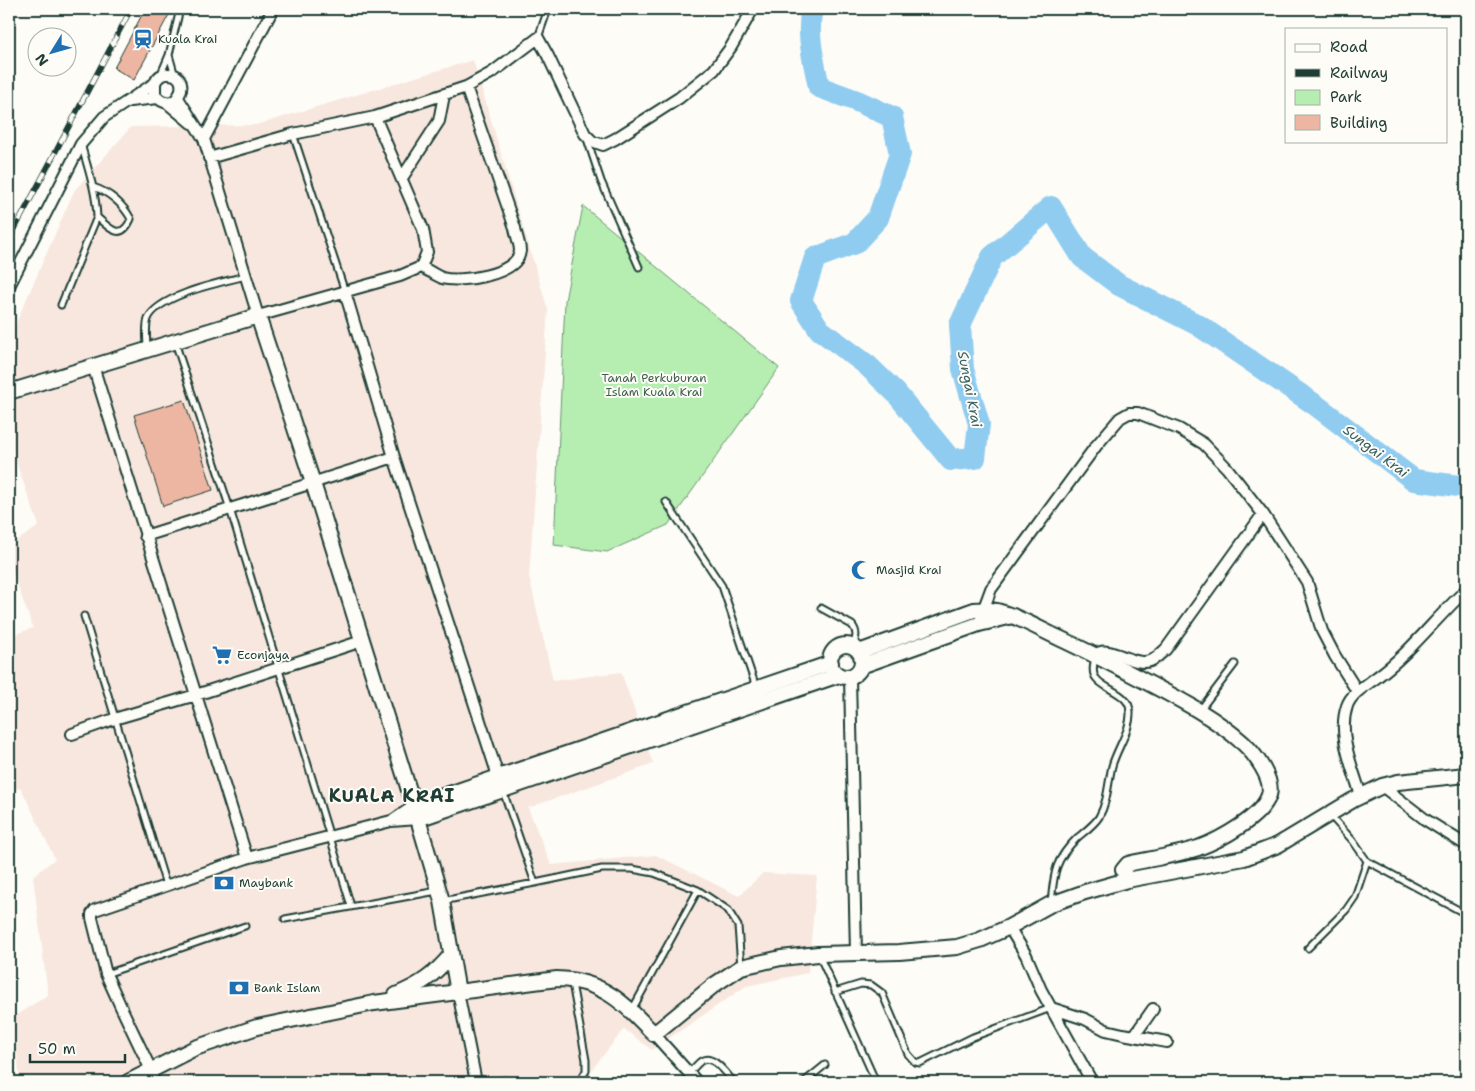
<svg xmlns="http://www.w3.org/2000/svg" width="1475" height="1091" font-family="'Shantell Sans',sans-serif">
<style>
.built{fill:#f8e7de}
.green{fill:#b6edb0;stroke:#6a9572}
.lines{fill:none;stroke-linecap:round;stroke-linejoin:round}
.river{stroke:#8fccf0;stroke-width:22}
.building{fill:#edb6a3;stroke:#1f3d34}
.lane-casing{stroke:#1f3d34;stroke-width:9}
.street-casing{stroke:#1f3d34;stroke-width:14}
.secondary-casing{stroke:#1f3d34;stroke-width:18}
.lane{stroke:#fdfcf7;stroke-width:5}
.street{stroke:#fdfcf7;stroke-width:10}
.secondary{stroke:#fdfcf7;stroke-width:14}
.rail-casing{stroke:#1f3d34;stroke-width:5.5}
.rail{stroke:#fdfcf7;stroke-width:4;stroke-dasharray:11;stroke-linecap:butt}
.labels{text-anchor:middle;stroke-width:4;stroke-linejoin:round;paint-order:stroke}
.poi-label{font-size:12px;fill:#1f3d34;stroke:#fdfcf7;text-anchor:start}
.park-label{font-size:12px;fill:#3d604d;stroke:#fdfcf7}
.water-label{font-size:14px;font-style:italic;fill:#3b6163;stroke:#fdfcf7}
.district-label{font-size:18px;font-weight:bold;letter-spacing:1px;fill:#1f3d34;stroke:#fdfcf7}
</style>
<rect width="100%" height="100%" fill="#fdfcf7"/>
<filter id="ink" filterUnits="userSpaceOnUse"><feTurbulence type="fractalNoise" baseFrequency=".02" numOctaves="2"/><feDisplacementMap in="SourceGraphic" scale="10" xChannelSelector="R" yChannelSelector="G"/><feConvolveMatrix kernelMatrix="1 2 1 2 8 2 1 2 1" color-interpolation-filters="sRGB"/></filter>
<g filter="url(#ink)">
<path class="built" d="M473 60 548 310 529 576 553 681 621 672 653 764 528 808 551 865 656 855 739 896 763 873 817 876 808 973 746 986 652 1050 624 1029 582 1082H20L13 1017 48 995 33 876 55 859 21 788 9 789V636L33 628 9 562V546L39 526 9 442V339L74 191 131 127 256 125Z"/>
<path class="green" d="M583 206 779 368 668 525 607 552 554 545 565 301Z"/>
<g class="lines">
<path class="river" d="M812 9C806 34 814 62 819 87L857 101 892 117 900 154 878 218 855 243 815 258 801 301 820 330 867 365 896 393 951 460 975 458 979 424 963 369 960 325 992 257 1051 207 1082 257 1119 285 1198 325 1317 406 1414 480 1466 487"/>
</g>
<path class="building" d="M145 9H172L134 80 114 68Z
M184 400 213 490 163 506 134 415Z"/>
<g class="lines">
<defs>
<path id="lane" d="M538 38 548 9
M169 55 175 76
M160 76 169 55 180 9
M293 134 345 292
M587 139 601 181 639 267
M93 187C109 192 123 204 131 219 121 242 109 228 97 217
M61 305 97 217C96 192 88 168 81 144
M175 342 230 509 351 906
M147 349C147 341 145 327 148 319 158 295 222 282 246 276
M666 502 722 586 756 687
M821 608 852 625C858 632 856 638 853 647
M84 616 166 885
M1200 710 1235 664
M503 791 535 883 602 869H632L654 873 698 890 728 910 738 926 741 967
M1330 815 1353 841 1367 861 1466 914
M442 901 535 883
M1051 903C1054 873 1054 861 1077 838 1084 832 1094 825 1099 817 1108 801 1108 783 1112 766 1117 748 1131 730 1130 712 1130 693 1104 690 1096 678 1091 673 1094 663 1095 656
M285 919 437 891
M1308 948 1346 910 1355 897 1367 861
M819 955 876 1082
M106 974 245 926
M572 983 586 1060V1071L579 1082
M835 992 861 984 871 985 882 993 908 1054 915 1062 920 1063 973 1037 1051 1008
M632 1010 698 890
M152 1071 157 1082
M689 1073C693 1069 697 1064 701 1061 713 1053 727 1075 734 1082
M490 1082 504 1080 532 1082
M804 1082 825 1065"/>
<path id="street" d="M178 98 204 139 258 316 400 276 421 267 427 252 423 229 375 117
M130 101 158 98
M166 102 191 123
M204 139 273 9
M209 158 293 134 375 117 466 87 493 72 538 38 548 56 585 134 592 141 603 145 615 139 679 98 714 70 731 47 753 9
M402 178 439 121 444 95
M421 267C428 270 435 275 442 278 460 283 518 275 520 251 520 244 516 235 515 228L466 87
M9 286 81 144 104 117 155 83C157 78 161 74 167 74 195 72 177 121 155 95V83
M345 292 394 457 500 782
M93 366 247 858
M145 536 394 457
M981 616 991 589 1096 446 1120 418 1129 413H1138L1179 429 1204 444 1227 468 1263 514 1307 582 1322 631 1335 656 1357 691
M1095 655C1109 643 1132 667 1150 661 1156 659 1161 653 1166 649L1263 514
M850 677 856 953
M72 734 114 719 196 695 362 641
M1382 786 1426 820 1466 845
M1361 796C1353 768 1337 735 1347 706 1351 693 1367 685 1377 677 1410 653 1435 619 1465 591
M392 821 414 806
M1009 927 1026 955 1041 990 1092 1082
M458 992 476 1082
M1051 1008 1085 1019 1106 1030 1123 1034 1167 1042
M654 1034 697 1082
M1134 1036 1153 1009
M151 1070 121 1007 106 974 92 918V914L95 910 247 858 391 821 418 819"/>
<path id="secondary" d="M9 392 258 316 313 483 418 819 442 901 458 992
M830 661a16 16 0 1 1 32 0a16 16 0 1 1-32 0Z
M859 652 974 610C982 609 989 609 997 611 1018 616 1039 629 1059 638 1091 653 1122 669 1154 686 1185 702 1216 719 1243 743 1254 753 1274 779 1269 795 1262 817 1220 840 1198 848 1176 855 1151 859 1128 864L1123 870 1127 880
M861 666 979 624 1013 616
M414 806 831 663
M418 819 839 675
M396 995C421 985 434 975 451 955
M128 1082 195 1048 257 1027 374 1003 557 979C602 980 624 1003 654 1034L714 985 741 967 781 958 818 954 899 952 957 947 980 940 1009 927 1051 904 1085 892 1127 880 1244 858 1278 845 1353 800 1382 786 1398 782 1466 775"/>
</defs>
<use href="#lane" class="lane-casing"/>
<use href="#street" class="street-casing"/>
<use href="#secondary" class="secondary-casing"/>
<use href="#lane" class="lane"/>
<use href="#street" class="street"/>
<use href="#secondary" class="secondary"/>
<defs>
<path id="rail" d="M9 240 131 9"/>
</defs>
<use href="#rail" class="rail-casing"/>
<use href="#rail" class="rail"/>
</g>
</g>
<defs>
<symbol id="station-bare" viewBox="-9 -9 18 18"><path d="M-3-6H3Q5-6 5-4V2Q5 4 3 4L4.5 6H3L1.5 4h-3L-3 6H-4.5L-3 4Q-5 4-5 2V-4Q-5-6-3-6ZM-3.5-4v3h7v-3ZM-3.5 1v1.5H-2V1ZM2 1v1.5H3.5V1Z" fill="#1f6fb2" stroke="#fdfcf7" stroke-width="2.5" paint-order="stroke"/></symbol>
<symbol id="mosque-bare" viewBox="-9 -9 18 18"><path d="M3.5-4.9A6 6 0 1 0 3.5 4.9A5 5 0 1 1 3.5-4.9Z" fill="#1f6fb2" stroke="#fdfcf7" stroke-width="2.5" paint-order="stroke"/></symbol>
<symbol id="supermarket-bare" viewBox="-9 -9 18 18"><path d="M-6-5.5h2.5l.6 2H6L4.5 2H-2.5L-4.4-4H-6ZM-1.5 3.2a1.3 1.3 0 1 0 .1 0ZM3 3.2a1.3 1.3 0 1 0 .1 0Z" fill="#1f6fb2" stroke="#fdfcf7" stroke-width="2.5" paint-order="stroke"/></symbol>
<symbol id="bank-bare" viewBox="-9 -9 18 18"><path d="M-6-4H6V4H-6ZM0-2.3a2.3 2.3 0 1 0 0 4.6a2.3 2.3 0 1 0 0-4.6Z" fill="#1f6fb2" stroke="#fdfcf7" stroke-width="2.5" paint-order="stroke"/></symbol>
</defs>
<g fill-rule="evenodd">
<use href="#station-bare" x="129" y="25" width="28" height="28"/>
<use href="#mosque-bare" x="847" y="556" width="28" height="28"/>
<use href="#supermarket-bare" x="208" y="641" width="28" height="28"/>
<use href="#bank-bare" x="210" y="869" width="28" height="28"/>
<use href="#bank-bare" x="225" y="974" width="28" height="28"/>
</g>
<g class="labels">
<g class="poi-label">
<text x="158" y="43">Kuala Krai</text>
<text x="876" y="574">Masjid Krai</text>
<text x="237" y="659">Econjaya</text>
<text x="239" y="887">Maybank</text>
<text x="254" y="992">Bank Islam</text>
</g>
<g class="park-label">
<text x="654" y="382">Tanah Perkuburan<tspan x="654" dy="14">Islam Kuala Krai</tspan></text>
</g>
<g class="water-label">
<text transform="translate(970 389) rotate(79)" y="5">Sungai Krai</text>
<text transform="translate(1376 451) rotate(37)" y="5">Sungai Krai</text>
</g>
<g class="district-label">
<text x="392" y="802">KUALA KRAI</text>
</g>
</g>
<rect width="1475" height="1091" fill="none" stroke="#fdfcf7" stroke-width="30"/>
<rect x="15" y="15" width="1445" height="1061" fill="none" stroke="#1f3d34" stroke-width="2" filter="url(#ink)"/>
<rect x="1285" y="28" width="162" height="115" fill="#fdfcf7" stroke="#a4b0a9"/>
<rect x="1295" y="44" width="25" height="8" fill="#fdfcf7" stroke="#a4b0a9"/>
<text x="1330" y="52" font-size="15" fill="#1f3d34">Road</text>
<rect x="1295" y="69" width="25" height="8" fill="#1f3d34" stroke="#a4b0a9"/>
<text x="1330" y="78" font-size="15" fill="#1f3d34">Railway</text>
<rect x="1295" y="90" width="25" height="15" fill="#b6edb0" stroke="#a4b0a9"/>
<text x="1330" y="102" font-size="15" fill="#1f3d34">Park</text>
<rect x="1295" y="115" width="25" height="15" fill="#edb6a3" stroke="#a4b0a9"/>
<text x="1330" y="128" font-size="15" fill="#1f3d34">Building</text>
<g transform="translate(52 52) rotate(233)"><circle r="24" fill="#fdfcf7" stroke="#a4b0a9"/>
<path d="M0-4L9 19L0 12L-9 19Z" fill="#1f6fb2"/>
<text y="-8" font-size="14" font-weight="bold" text-anchor="middle" fill="#1f3d34">N</text>
</g>
<path d="M30 1054v8h95v-8" fill="none" stroke="#1f3d34" stroke-width="2.5"/>
<text x="38" y="1054" font-size="15" fill="#1f3d34" stroke="#fdfcf7" stroke-width="4" paint-order="stroke">50 m</text>
</svg>
